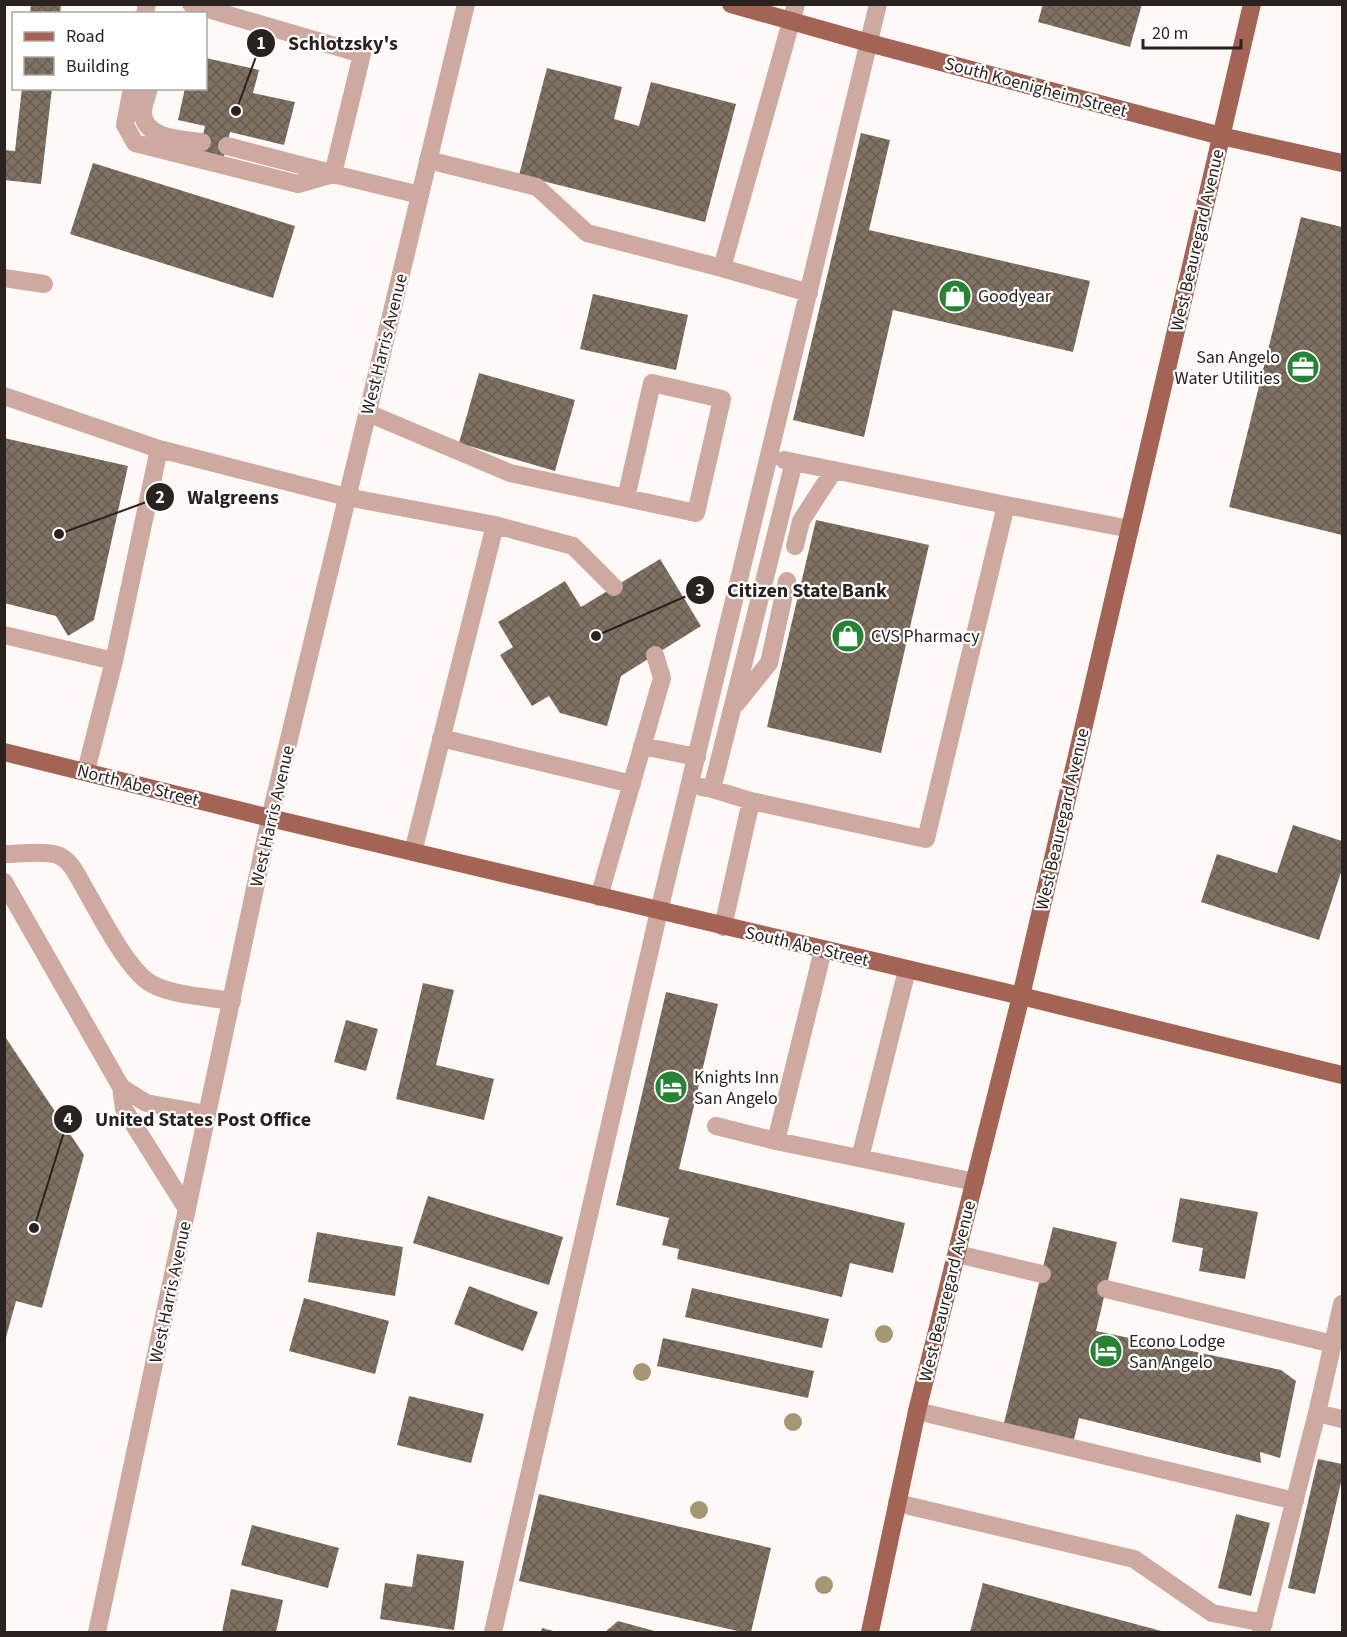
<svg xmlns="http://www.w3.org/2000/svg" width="1347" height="1637" font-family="'Source Sans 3',sans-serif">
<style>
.building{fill:url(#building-cross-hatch)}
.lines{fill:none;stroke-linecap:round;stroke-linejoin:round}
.service{stroke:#cda9a0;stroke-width:18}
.tertiary{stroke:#cda9a0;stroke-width:18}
.primary{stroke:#a36455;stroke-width:18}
.tree{fill:#a39774}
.labels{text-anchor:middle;stroke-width:4.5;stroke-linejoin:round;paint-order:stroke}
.street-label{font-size:18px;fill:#2a221e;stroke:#fff}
.poi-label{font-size:18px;fill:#2a221e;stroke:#fff;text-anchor:start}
.leader{fill:none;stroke:#2a221e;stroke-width:2}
.callout-dot{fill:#2a221e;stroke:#fff;stroke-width:2}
.mark-label{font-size:18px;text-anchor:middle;font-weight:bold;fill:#fff}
.callout-label{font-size:20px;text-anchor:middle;font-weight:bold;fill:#2a221e;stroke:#fff;stroke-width:4.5;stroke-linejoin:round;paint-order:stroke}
</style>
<defs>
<pattern id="building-cross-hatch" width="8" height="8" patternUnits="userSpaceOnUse" patternTransform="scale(1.5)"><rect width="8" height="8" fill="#7f7262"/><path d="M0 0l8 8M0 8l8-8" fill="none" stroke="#685d50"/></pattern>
</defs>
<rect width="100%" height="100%" fill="#fef9f7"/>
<path class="building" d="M31 4H61L60 14H30Z
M1043 4H1142L1130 47 1038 22Z
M206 58 259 70 253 93 295 102 284 145 230 132 223 160 199 154 205 126 178 120 185 88H206Z
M547 68 622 87 614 119 639 126 651 82 736 104 705 222 519 175Z
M22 88H52L41 184 4 180V150L15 151Z
M861 133 890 140 869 230 1090 281 1073 352 893 310 864 437 793 420Z
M93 163 295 226 273 298 70 234Z
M1301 217 1342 227V535L1229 507Z
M593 294 688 315 676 370 580 349Z
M479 373 575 400 555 471 459 443Z
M4 438 128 466 94 620 68 636 56 616 4 603Z
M816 520 929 545 881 753 767 727Z
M660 559 701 626 621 676 607 726 560 713 549 696 532 706 500 655 513 647 498 622 565 581 581 607Z
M1293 825 1342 841V869L1319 940 1201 902 1217 854 1277 873Z
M423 983 454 990 436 1065 494 1079 484 1120 396 1099Z
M666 992 718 1004 679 1169 905 1223 893 1273 850 1263 842 1297 677 1259 679 1249 662 1245 669 1218 616 1205Z
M346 1020 378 1029 366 1071 334 1062Z
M4 1035 84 1155 42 1308 16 1301 5 1341Z
M428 1196 563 1237 549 1285 413 1243Z
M1180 1198 1258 1212 1245 1279 1199 1271 1203 1248 1172 1242Z
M1053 1227 1117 1242 1096 1331 1281 1370 1296 1381 1280 1458 1260 1452 1261 1463 1079 1418 1073 1444 1003 1427Z
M317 1232 403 1247 395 1296 308 1282Z
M469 1286 538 1312 523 1351 454 1324Z
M692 1288 829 1319 822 1348 685 1317Z
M304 1298 389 1321 375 1374 289 1351Z
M663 1338 814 1371 808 1398 657 1366Z
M409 1396 484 1414 471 1463 397 1445Z
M1318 1459 1342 1464V1478L1315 1594 1288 1588Z
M539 1494 771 1548 751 1632H742L519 1581Z
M1236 1514 1270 1523 1251 1596 1218 1588Z
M252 1525 339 1548 328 1588 241 1565Z
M417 1554 464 1561 454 1630 380 1619 385 1583 412 1587Z
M983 1583 1165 1632H970Z
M231 1589 283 1600 276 1632H222Z
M618 1621 658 1632H605Z
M542 1628 557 1632H541Z"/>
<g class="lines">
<path class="service" d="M191 4 362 54 333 174 420 195
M145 14 147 4
M132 88 125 125 135 143 298 184 333 174
M149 88C147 96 143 105 143 112 143 139 182 139 202 142
M227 146 331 173
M428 160 537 187 587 233 722 268 796 4
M722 268 809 293
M4 278 44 284
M4 396 159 449 347 497 495 525 573 546 614 587
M368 413 510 473 696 513 722 399 652 383 626 498
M784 460 1016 507
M795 546 801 521 834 470
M4 635 114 661
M736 704 769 663 787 581
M441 738 632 784
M642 746 697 757
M86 771 114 661 159 449
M701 787 712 789 751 801
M712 789 794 462
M413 852 495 525
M4 854C19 854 47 850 60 856 72 862 78 877 85 889 100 915 124 963 147 981 166 995 208 997 232 1001
M4 882 121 1087 124 1109 187 1209
M599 897 662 678 655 655
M723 927 751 801 926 839 1006 505 1130 529
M121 1087 146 1103 207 1114
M716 1126 776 1141 823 950
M776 1141 975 1182
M860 1158 907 970
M957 1254 1042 1274
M1106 1289 1333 1344
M917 1411 1295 1501
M1317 1413 1342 1419
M897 1503 1134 1559 1212 1613 1264 1623
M493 1632 659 911 878 4
M1261 1632 1317 1413 1342 1304"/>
<path class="tertiary" d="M97 1632 270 818 466 4"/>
<path class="primary" d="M731 4 869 43 1221 136 1342 163
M4 752 270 818 1021 996 1342 1075
M870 1632 917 1411 1021 996 1252 4"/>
</g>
<g class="tree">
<circle cx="884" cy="1334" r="9"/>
<circle cx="642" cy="1372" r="9"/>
<circle cx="793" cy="1422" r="9"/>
<circle cx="699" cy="1510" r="9"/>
<circle cx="824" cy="1585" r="9"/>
</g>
<defs>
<symbol id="shop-disc" viewBox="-11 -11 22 22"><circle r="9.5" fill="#278334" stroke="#fff"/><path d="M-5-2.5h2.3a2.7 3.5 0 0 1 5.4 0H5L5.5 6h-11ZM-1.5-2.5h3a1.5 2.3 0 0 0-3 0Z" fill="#fff"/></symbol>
<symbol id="office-disc" viewBox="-11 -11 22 22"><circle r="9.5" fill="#278334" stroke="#fff"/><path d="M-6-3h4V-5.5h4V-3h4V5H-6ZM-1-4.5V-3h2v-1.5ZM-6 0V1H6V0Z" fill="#fff"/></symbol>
<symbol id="hotel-disc" viewBox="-11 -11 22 22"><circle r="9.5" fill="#278334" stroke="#fff"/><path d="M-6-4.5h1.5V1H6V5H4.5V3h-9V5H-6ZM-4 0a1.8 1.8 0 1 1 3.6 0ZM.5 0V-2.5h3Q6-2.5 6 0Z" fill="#fff"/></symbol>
</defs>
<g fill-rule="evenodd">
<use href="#shop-disc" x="936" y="277" width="38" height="38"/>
<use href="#office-disc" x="1284" y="348" width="38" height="38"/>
<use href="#shop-disc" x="829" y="617" width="38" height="38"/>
<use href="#hotel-disc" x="652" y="1068" width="38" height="38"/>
<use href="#hotel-disc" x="1087" y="1332" width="38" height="38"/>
</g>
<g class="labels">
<g class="street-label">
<text transform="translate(1036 87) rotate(15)" y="6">South Koenigheim Street</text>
<text transform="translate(1197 240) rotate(-77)" y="6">West Beauregard Avenue</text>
<text transform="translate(384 344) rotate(-76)" y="6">West Harris Avenue</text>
<text transform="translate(138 785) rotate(14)" y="6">North Abe Street</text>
<text transform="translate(272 816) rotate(-77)" y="6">West Harris Avenue</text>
<text transform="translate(1062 819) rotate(-77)" y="6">West Beauregard Avenue</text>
<text transform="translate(807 946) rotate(13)" y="6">South Abe Street</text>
<text transform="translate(947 1291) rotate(-76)" y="6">West Beauregard Avenue</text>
<text transform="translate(170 1292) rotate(-78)" y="6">West Harris Avenue</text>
</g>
<g class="poi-label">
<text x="978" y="302">Goodyear</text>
<text x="1280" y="363" text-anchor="end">San Angelo<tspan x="1280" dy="21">Water Utilities</tspan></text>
<text x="871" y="642">CVS Pharmacy</text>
<text x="694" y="1083">Knights Inn<tspan x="694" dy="21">San Angelo</tspan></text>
<text x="1129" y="1347">Econo Lodge<tspan x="1129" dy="21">San Angelo</tspan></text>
</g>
</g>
<path class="leader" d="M236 111L261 43M59 534L160 497M596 636L700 590M34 1228L68 1119"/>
<g class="callout-dot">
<circle cx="236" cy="111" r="6"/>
<circle cx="59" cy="534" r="6"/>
<circle cx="596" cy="636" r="6"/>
<circle cx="34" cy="1228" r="6"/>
<circle cx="261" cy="43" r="15"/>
<circle cx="160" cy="497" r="15"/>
<circle cx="700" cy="590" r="15"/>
<circle cx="68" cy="1119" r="15"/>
</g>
<g class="mark-label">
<text x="261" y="49">1</text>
<text x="160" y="503">2</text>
<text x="700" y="596">3</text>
<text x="68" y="1125">4</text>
</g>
<g class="callout-label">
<text x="343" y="50">Schlotzsky's</text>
<text x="233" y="504">Walgreens</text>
<text x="807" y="597">Citizen State Bank</text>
<text x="203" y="1126">United States Post Office</text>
</g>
<rect width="1347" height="1637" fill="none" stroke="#2a221e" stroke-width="12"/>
<rect x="12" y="12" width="195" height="78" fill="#ffffff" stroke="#aaa7a5" stroke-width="1.5"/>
<rect x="24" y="32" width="30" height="9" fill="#a36455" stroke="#aaa7a5" stroke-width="1.5"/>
<text x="66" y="42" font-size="18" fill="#2a221e">Road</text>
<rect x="24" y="57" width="30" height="18" fill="url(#building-cross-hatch)" stroke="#aaa7a5" stroke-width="1.5"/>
<text x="66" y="72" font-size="18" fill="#2a221e">Building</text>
<path d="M1143 39v9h98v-9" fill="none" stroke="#2a221e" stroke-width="3"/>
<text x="1152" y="39" font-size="18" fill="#2a221e" stroke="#ffffff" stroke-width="4.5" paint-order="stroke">20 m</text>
</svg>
